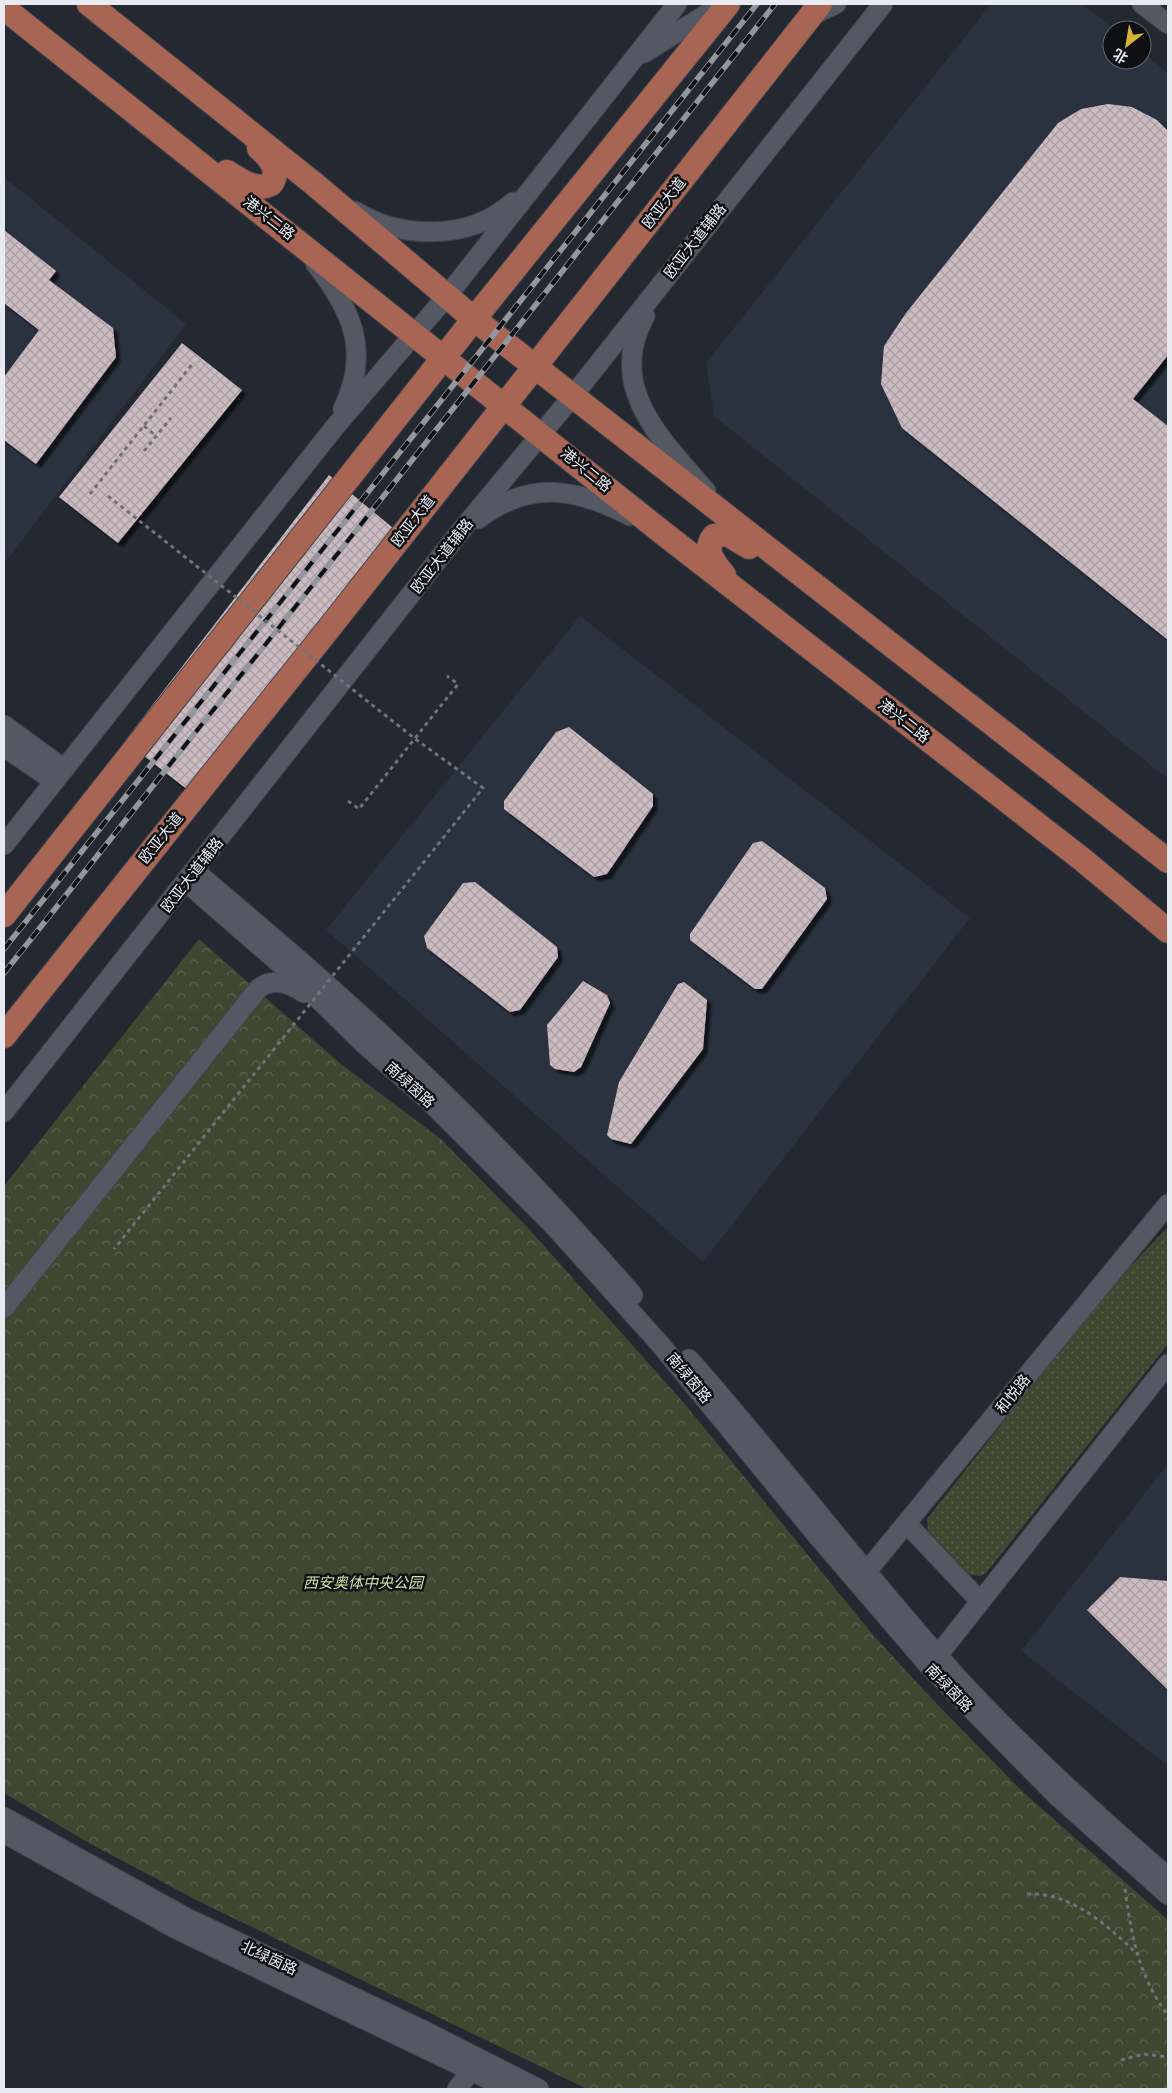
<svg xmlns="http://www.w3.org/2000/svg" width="1172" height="2093" font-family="'Noto Serif','Noto Sans SC',serif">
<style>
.built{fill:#2a313f}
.grass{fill:url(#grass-dots)}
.park{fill:url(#park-crowns)}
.building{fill:url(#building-cross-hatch);filter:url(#shadow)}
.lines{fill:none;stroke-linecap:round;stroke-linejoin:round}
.minor-casing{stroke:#41444c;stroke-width:21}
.major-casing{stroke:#41444c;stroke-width:26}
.path{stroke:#6e7279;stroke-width:3;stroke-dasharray:4 4;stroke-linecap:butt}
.minor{stroke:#535862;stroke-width:19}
.major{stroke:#a86554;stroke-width:24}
.rail-casing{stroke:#93979d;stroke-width:5.5}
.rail{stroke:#0f1014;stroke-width:4;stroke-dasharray:11;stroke-linecap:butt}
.path-bridge{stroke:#6e7279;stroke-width:3;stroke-dasharray:4 4;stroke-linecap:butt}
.labels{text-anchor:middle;stroke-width:5;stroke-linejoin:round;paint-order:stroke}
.street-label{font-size:15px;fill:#e7eaf0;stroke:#0f1014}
.park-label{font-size:15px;font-style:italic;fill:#c8e4a4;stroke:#0f1014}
</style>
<defs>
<pattern id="grass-dots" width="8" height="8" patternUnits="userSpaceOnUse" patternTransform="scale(1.25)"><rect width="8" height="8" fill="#3e4831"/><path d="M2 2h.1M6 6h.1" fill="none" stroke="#5a634f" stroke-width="1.8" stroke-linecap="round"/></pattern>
<pattern id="park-crowns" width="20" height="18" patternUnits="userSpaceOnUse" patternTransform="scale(1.25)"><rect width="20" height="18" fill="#3e4831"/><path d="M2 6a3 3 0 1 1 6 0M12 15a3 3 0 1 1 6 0" fill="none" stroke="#5a634f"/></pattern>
<pattern id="building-cross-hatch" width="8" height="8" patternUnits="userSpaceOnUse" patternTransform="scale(1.25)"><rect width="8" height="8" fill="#cbbcc1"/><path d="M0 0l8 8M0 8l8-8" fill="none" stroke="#aa9ea3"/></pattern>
<filter id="shadow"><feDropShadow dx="4.5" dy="4.5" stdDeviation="1" flood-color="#0009"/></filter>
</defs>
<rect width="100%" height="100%" fill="#242830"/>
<path class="built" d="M991 4H1083L1115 30H1112V60H1142V52L1168 73V779L714 416 706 363Z
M4 177 186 324 4 564Z
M580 616 970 918 703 1262 326 930Z
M1168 1464V1766L1021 1651Z"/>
<path class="grass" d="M1168 1227V1344L986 1573 981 1576 970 1575 928 1531 927 1519 1080 1324 1121 1276Z"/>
<path class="park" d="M199 939 342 1065 441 1139 529 1229 684 1403 874 1636 934 1701 1023 1792 1168 1920V2089H587L202 1903 89 1843 4 1793V1186Z"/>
<path class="building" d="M1108 104 1132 107 1157 120 1168 131V355L1133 399 1168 426V640L902 428 881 384 884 346 906 313 1058 123 1081 109Z
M4 230 56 271 49 280 113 328 116 357 36 464 4 440V377L39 330 4 303Z
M182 343 242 390 118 543 59 497Z
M329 475 399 533 193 794 125 741Z
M569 727 653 794V806L607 874 594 877 504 809V801L556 732Z
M762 841 825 888 827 899 762 989H755L690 940V934L753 843Z
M475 882 557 947 558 957 520 1010 510 1012 427 948 424 936 463 883Z
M583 981 607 995 610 1003 581 1067 574 1072 555 1069 550 1065 547 1025Z
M684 982 707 1000 703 1049 631 1144 611 1139 607 1135 619 1082 678 984Z
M1120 1577 1168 1581V1690L1087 1610Z"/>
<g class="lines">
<defs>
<path id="minor" d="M1142 4 1168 24
M810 16 836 4
M644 53 723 4
M355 211C402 240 471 240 513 202
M315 263C352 310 371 351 343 409
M645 316C605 387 662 440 706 491
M478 519C530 480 576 488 630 516
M4 725 64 769
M4 747 54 781
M4 845 334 428 447 296 677 4
M195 871C241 911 288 949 333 990 440 1085 540 1188 633 1295
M186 882 301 982 363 1043 427 1099 554 1226 660 1344 815 1533 929 1666 1058 1797 1168 1895
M4 1112 459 533 572 397 883 4
M4 1308 258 989C273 977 290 983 304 993
M689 1359C781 1463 864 1574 957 1677 1022 1748 1095 1814 1168 1877
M907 1524 980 1601
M858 1582 1168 1204
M931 1664 1168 1364
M4 1817 187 1918 423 2030 539 2089
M4 1833 176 1929 509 2089
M457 2089 478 2062"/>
<path id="major" d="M89 4 313 183 474 319 1168 861
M4 8 663 533 1083 860 1168 931
M227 172C240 180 256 192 271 184 281 170 269 157 259 148
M724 575C714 563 703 550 714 536L727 534 749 547
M4 915 474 319 728 4
M4 1036 334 622 820 4"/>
</defs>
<use href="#minor" class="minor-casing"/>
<use href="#major" class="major-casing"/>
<path class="path" d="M144 426 156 436
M144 451 171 418
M90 494 194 362
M348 801 359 809 458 684 447 676
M1125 1889C1131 1934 1139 1978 1168 2015
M1027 1894C1072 1892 1108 1926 1138 1955
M1121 2060 1144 2054 1168 2057"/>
<use href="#minor" class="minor"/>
<use href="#major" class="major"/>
<defs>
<path id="rail" d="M4 949 757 4
M4 973 775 4"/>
</defs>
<use href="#rail" class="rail-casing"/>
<use href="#rail" class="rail"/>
<path class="path-bridge" d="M108 496 414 738 483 788 114 1249"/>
</g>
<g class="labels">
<g class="street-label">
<text transform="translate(664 203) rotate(-52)" y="5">欧亚大道</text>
<text transform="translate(269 218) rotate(38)" y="5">港兴二路</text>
<text transform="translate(695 241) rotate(-52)" y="5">欧亚大道辅路</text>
<text transform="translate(586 470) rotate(39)" y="5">港兴二路</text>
<text transform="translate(413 521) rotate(-52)" y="5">欧亚大道</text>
<text transform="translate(442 556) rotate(-52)" y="5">欧亚大道辅路</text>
<text transform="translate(904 721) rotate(38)" y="5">港兴二路</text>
<text transform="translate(161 838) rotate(-51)" y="5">欧亚大道</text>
<text transform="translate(192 875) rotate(-52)" y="5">欧亚大道辅路</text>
<text transform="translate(410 1085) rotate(42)" y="5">南绿茵路</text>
<text transform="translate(689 1378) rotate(50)" y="5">南绿茵路</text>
<text transform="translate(1013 1394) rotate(-51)" y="5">和悦路</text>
<text transform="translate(949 1688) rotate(46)" y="5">南绿茵路</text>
<text transform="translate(269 1958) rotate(25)" y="5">北绿茵路</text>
</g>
<g class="park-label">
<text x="363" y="1588">西安奥体中央公园</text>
</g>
</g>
<rect width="1172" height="2093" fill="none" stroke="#e7eaf0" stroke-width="10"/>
<g transform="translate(1127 45) rotate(211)"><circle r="24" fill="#0f1014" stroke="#65676c"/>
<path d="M0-4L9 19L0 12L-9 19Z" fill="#d6b534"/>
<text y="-8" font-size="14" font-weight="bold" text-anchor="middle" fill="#e7eaf0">北</text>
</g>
</svg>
